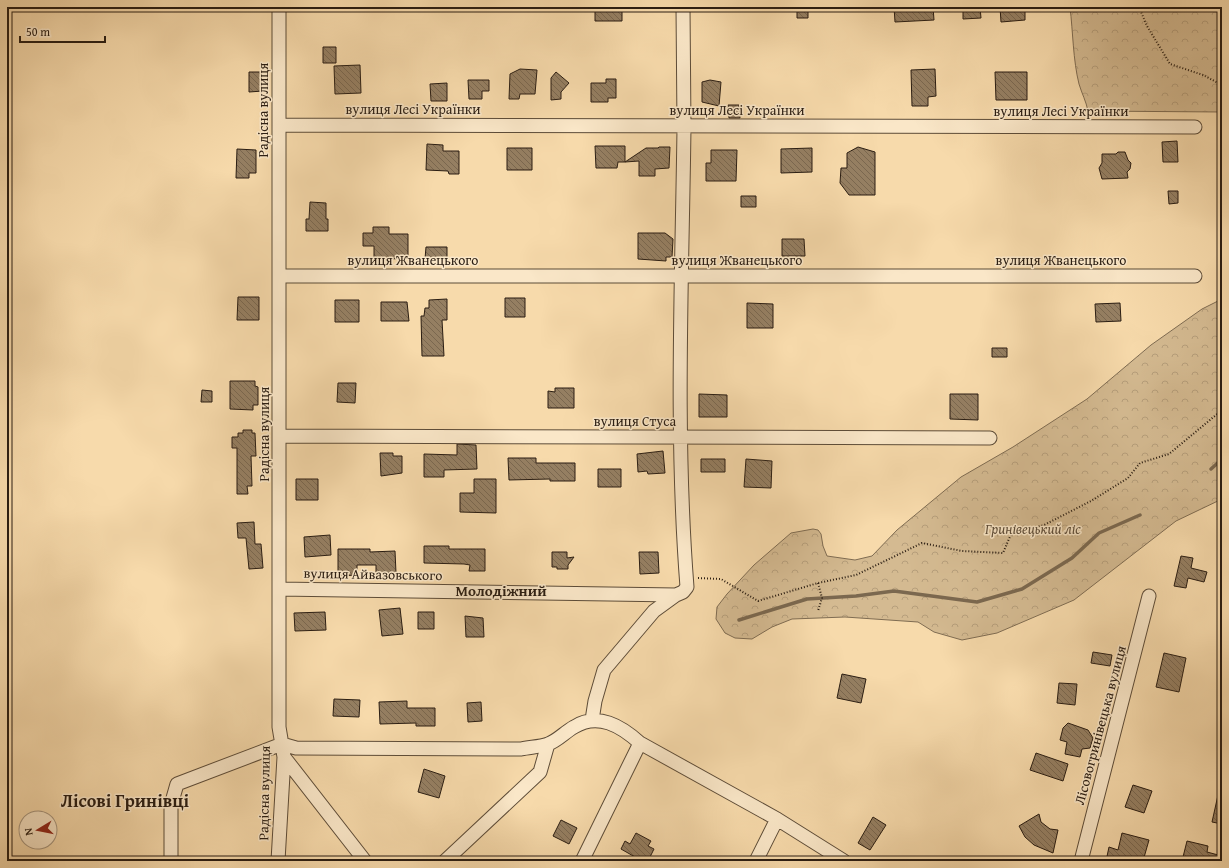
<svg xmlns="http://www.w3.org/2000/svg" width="1229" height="868" font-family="'Gentium Book Plus',serif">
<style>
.forest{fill:url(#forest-crowns);stroke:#7f6c52}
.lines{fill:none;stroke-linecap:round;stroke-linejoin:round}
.stream{stroke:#7b684f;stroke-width:3.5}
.building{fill:url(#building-back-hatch);stroke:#2a1d12}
.minor-casing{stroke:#5d4c38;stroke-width:15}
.path{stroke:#2a1d12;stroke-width:2;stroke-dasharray:1 2;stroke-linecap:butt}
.minor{stroke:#fae7c8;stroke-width:13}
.labels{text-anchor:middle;stroke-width:3;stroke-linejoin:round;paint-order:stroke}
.street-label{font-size:14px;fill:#2a1d12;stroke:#fae7c8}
.park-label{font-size:14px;font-style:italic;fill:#5d4c38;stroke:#fae7c8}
.neighbourhood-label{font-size:15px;font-weight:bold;fill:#2a1d12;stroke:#fae7c8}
.district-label{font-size:18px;font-weight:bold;fill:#2a1d12;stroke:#fae7c8}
</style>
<defs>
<pattern id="forest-crowns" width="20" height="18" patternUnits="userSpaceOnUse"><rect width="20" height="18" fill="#d4ba91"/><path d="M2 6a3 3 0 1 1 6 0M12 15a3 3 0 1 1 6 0" fill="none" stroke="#b69f7c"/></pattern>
<pattern id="building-back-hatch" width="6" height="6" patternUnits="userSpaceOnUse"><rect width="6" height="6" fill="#957f62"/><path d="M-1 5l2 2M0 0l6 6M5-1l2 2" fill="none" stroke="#7a674f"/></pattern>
</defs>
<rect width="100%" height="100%" fill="#f7daab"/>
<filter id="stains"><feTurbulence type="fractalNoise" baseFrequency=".005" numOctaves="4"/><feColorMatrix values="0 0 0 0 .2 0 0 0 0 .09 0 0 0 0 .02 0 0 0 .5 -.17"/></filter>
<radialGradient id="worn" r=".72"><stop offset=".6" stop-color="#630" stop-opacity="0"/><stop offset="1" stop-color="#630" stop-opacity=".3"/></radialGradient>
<path class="forest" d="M1070 7H1222V112L1088 111C1086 101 1082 94 1079 84 1073 60 1073 32 1070 7Z
M1222 299V499L1176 521 1074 600 997 633 962 640 934 632 918 622 845 617 792 619 772 627 752 639 735 638 725 633 716 619 717 607 727 594 754 565 791 533 813 529 818 530 821 534 823 546 827 556 855 560 872 556 897 530 961 477 1013 447 1087 399 1151 345 1202 309Z"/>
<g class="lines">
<path class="stream" d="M1211 469 1222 459
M739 620 807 599 856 596 894 591 977 602 1022 589 1072 558 1099 533 1140 515"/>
</g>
<path class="building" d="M595 7H622V21H595Z
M797 7H808V18H797Z
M894 7H933L934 20 895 22Z
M963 7H980L981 18 963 19Z
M1000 7H1025V20L1001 22Z
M323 47H336V63H323Z
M360 65 361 93 335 94 334 66Z
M520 69 537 70 535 94H520L519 99H509L510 74Z
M935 69 936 96 928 97V106H912L911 70Z
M249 72H263V91L249 92Z
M556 72 569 83 561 92V99L551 100V78Z
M995 72H1027V100H996Z
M606 79H616V98H608V102H591V83H606Z
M468 80H489V91H482V99H469Z
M710 80 721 82 719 106 702 102V82Z
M447 83V101H431L430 84Z
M728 105H739L740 118H729Z
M1177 141 1178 162H1163L1162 142Z
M427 144 443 145V151H459V174H449L448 171 426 170Z
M595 146H625V162H618L617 168H596Z
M659 147H670L669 168 655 169V176H639V161L625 162 646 148H658Z
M858 147 875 152V195H849L840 183 841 168H847V153Z
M507 148H532V170H507Z
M812 148V172L781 173V149Z
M237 149 256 150V173H249V178H236Z
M711 150H737L736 181H706V163H711Z
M1118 152H1125L1128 160 1131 163 1130 169 1127 172 1128 178 1102 179 1099 168 1102 163V154H1116Z
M1168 191H1178V203L1169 204Z
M741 196H756V207H741Z
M310 202 326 203V219H328V231H306V219H309Z
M373 227H389V234H408V258L374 260V246H363V233H373Z
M638 233H665L673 239 672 257H666V261L638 259Z
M782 239H804L805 256H782Z
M426 247H447V259H425Z
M238 297H259V320H237Z
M505 298H525V317H505Z
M447 299V320H442L444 356H422L421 316H424L425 308H429V300Z
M335 300H359V322H335Z
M381 302H407L409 321H381Z
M747 303 773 304V328H747Z
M1120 303 1121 321 1096 322 1095 304Z
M992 348H1007V357H992Z
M230 381H255V386L258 387V405H253V410L230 409Z
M338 383H356L355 403 337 402Z
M555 388H574V408H548V391L555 392Z
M202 390 212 391V402H201Z
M699 394 727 395V417H699Z
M950 394H978V420L950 419Z
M243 430H252V433H255L256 456H251L252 486H247L248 494H237V448H232V437H238V433H243Z
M457 444 476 445 477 469 444 470V477H424V454L457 455Z
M663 451 665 473 648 474 647 471 638 472 637 454Z
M380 453H393V456H402V473L381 476Z
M508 458H536V463H575V481H550V479L509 480Z
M701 459H725V472H701Z
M746 459 772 461 771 488 744 487Z
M598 469H621V487H598Z
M296 479H318V500H296Z
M474 479H496V513L460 512V493H474Z
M254 522 255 544H261L263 568 249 569 246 538H238L237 523Z
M330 535 331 555 305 557 304 537Z
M424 546H449V549H485V571H469L470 565 464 564 424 563Z
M338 549H370V552L395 551 396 573H376V565H357V575L338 576Z
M552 552H567V558L574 557 568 565V569H557V567H552Z
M639 552H658L659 573 640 574Z
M1181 556 1193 558 1191 568 1207 572 1204 582 1188 578 1186 588 1174 586Z
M400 608 403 634 382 636 379 610Z
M325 612 326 630 295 631 294 613Z
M418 612H434V629H418Z
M465 616 483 618 484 637H466Z
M1093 652 1112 655 1110 666 1091 663Z
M1164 653 1186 658 1179 692 1156 687Z
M842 674 866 679 861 703 837 698Z
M1059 683 1077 684 1075 705 1057 703Z
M334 699 360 700 359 717 333 716Z
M407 701V708H435V726H416V723L380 724 379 702Z
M481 702 482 721 468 722 467 703Z
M1068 723 1088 730 1093 738 1090 748 1082 749 1080 757 1065 754 1067 742 1060 740 1063 728Z
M1036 753 1068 764 1063 781 1030 770Z
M424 769 445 776 439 798 418 792Z
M1133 785 1152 791 1144 813 1125 807Z
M1218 795H1222V824L1212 822Z
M1039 814 1041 822 1050 829 1058 830 1053 853 1034 845 1025 837 1019 826Z
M873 817 886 825 870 850 858 843Z
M561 820 577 828 569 844 553 836Z
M636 833 651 841 648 846 654 849 648 861H642L621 849 625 841 630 844Z
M1122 833 1149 840 1143 861H1106L1109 847 1118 850Z
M1187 841 1208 846 1207 852 1222 856V861H1182Z"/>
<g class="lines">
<defs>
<path id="minor" d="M279 125 1195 127
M280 276H1195
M280 436 990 438
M279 589 676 595 683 592 687 587C675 434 682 281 684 128 684 88 683 47 683 7
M592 720 595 701 604 670 654 611 676 595
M284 757 365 861
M171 861V805L177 784 282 744 296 748 521 749C529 747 540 747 548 744 557 741 565 732 574 727 598 712 621 726 640 743L777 819 844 861
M278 861 284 757 279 727V7
M445 861 540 772 548 744
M582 861 640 743
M756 861 777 819
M1081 861 1149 596"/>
</defs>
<use href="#minor" class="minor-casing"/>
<path class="path" d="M1139 7 1147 26 1170 64 1203 75 1222 85
M698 578 721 579 758 601 818 583 856 575 922 543 962 551 1003 553 1011 534 1044 525 1091 501 1128 478 1140 463 1169 454 1222 410
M818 583 822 598 818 611"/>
<use href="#minor" class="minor"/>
</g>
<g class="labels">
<g class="street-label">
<text x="413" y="114">вулиця Лесі Українки</text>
<text transform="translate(263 110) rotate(-90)" y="5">Радісна вулиця</text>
<text x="737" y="115">вулиця Лесі Українки</text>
<text x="1061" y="116">вулиця Лесі Українки</text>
<text x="413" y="265">вулиця Жванецького</text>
<text x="737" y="265">вулиця Жванецького</text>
<text x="1061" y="265">вулиця Жванецького</text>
<text x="635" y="426">вулиця Стуса</text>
<text transform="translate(264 434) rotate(-90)" y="5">Радісна вулиця</text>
<text transform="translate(373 574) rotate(1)" y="5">вулиця Айвазовського</text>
<text transform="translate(1100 725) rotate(-75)" y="5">Лісовогринівецька вулиця</text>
<text transform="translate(264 793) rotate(-89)" y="5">Радісна вулиця</text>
</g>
<g class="park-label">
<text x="1033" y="534">Гринівецький ліс</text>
</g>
<g class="neighbourhood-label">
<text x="501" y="596">Молодіжний</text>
</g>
<g class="district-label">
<text x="125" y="807">Лісові Гринівці</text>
</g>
</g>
<rect width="1229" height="868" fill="none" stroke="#f7daab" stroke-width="24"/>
<rect x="8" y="8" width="1213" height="852" fill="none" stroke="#2a1d12" stroke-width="2"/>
<rect x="12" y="12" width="1205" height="844" fill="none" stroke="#2a1d12"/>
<g transform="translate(38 830) rotate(260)"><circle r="19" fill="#fae7c8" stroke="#a7967f"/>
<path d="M0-3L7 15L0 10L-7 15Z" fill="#8f2418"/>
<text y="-6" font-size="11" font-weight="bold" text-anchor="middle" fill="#2a1d12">N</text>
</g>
<path d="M20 36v6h85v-6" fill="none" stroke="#2a1d12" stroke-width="2"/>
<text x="26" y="36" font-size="12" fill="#2a1d12" stroke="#fae7c8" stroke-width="3" paint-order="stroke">50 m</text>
<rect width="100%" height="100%" filter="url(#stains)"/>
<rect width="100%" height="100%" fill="url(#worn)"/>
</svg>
